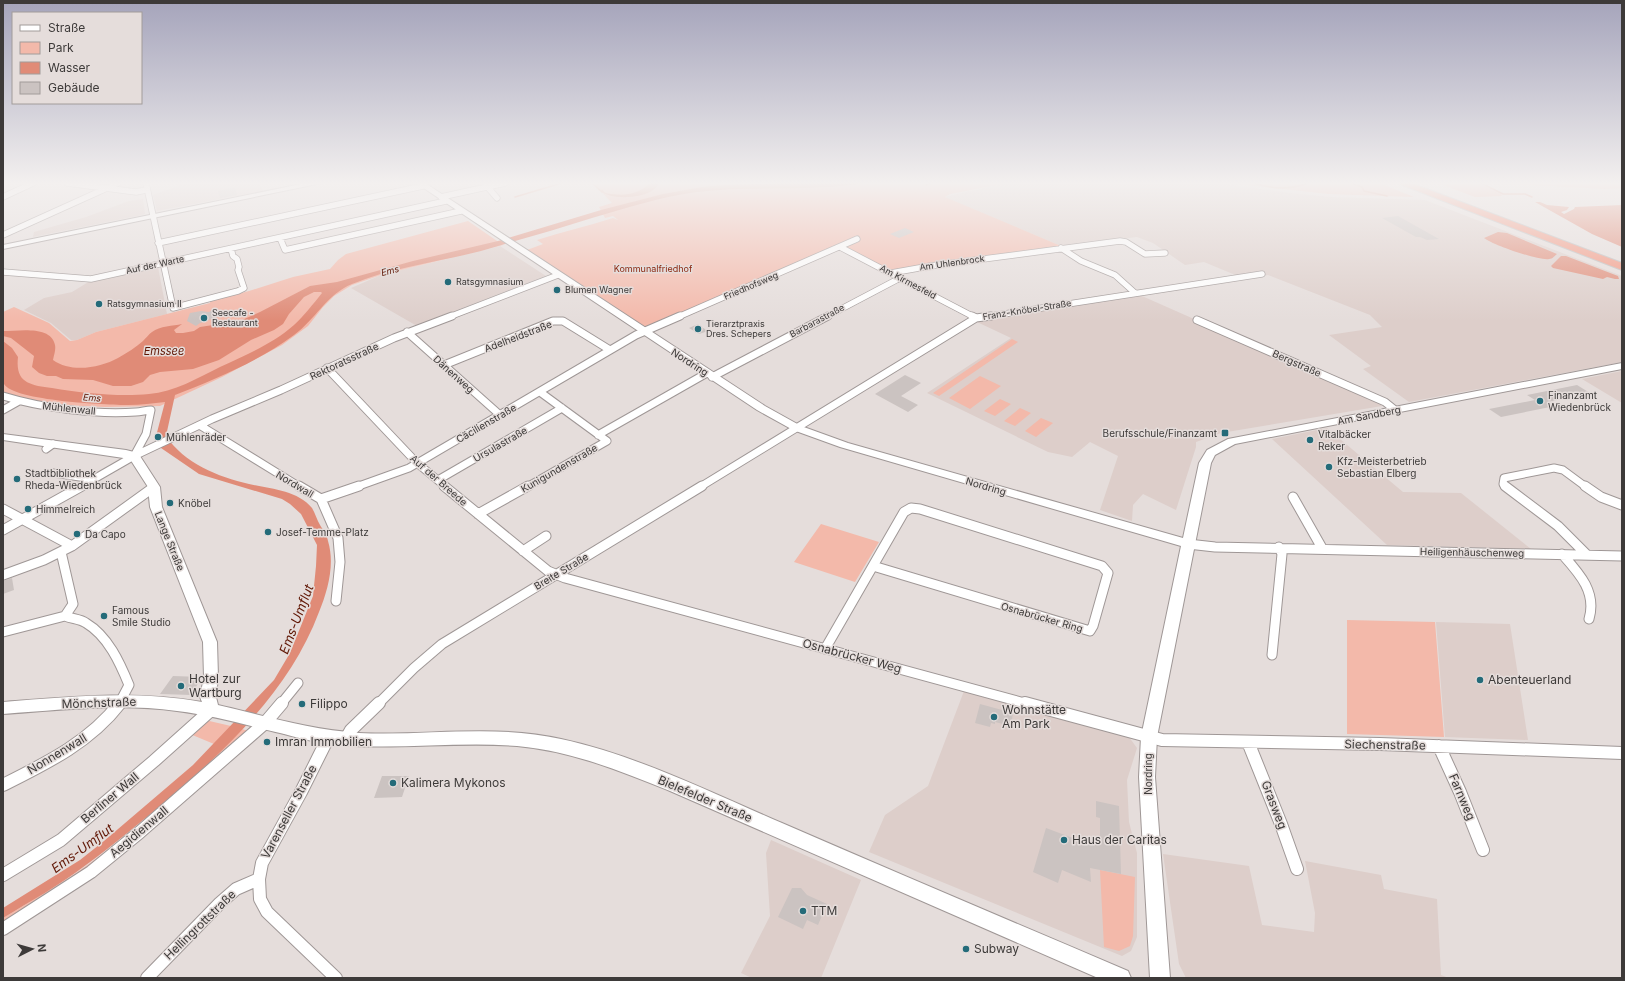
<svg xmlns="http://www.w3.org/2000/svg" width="1625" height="981" font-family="Inter,sans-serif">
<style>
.built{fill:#ddceca}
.green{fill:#f3b9aa}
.water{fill:#e08b77}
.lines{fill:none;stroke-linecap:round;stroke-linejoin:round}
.stream{stroke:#e08b77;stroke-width:1.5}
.building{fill:#cbc3c1}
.street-far3-casing{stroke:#9f9796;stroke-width:7}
.street-far2-casing{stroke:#9f9796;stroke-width:9}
.street-far1-casing{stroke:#9f9796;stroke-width:11}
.street-casing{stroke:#9f9796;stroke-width:14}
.secondary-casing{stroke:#9f9796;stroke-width:2}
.highway-casing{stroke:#bdbcbc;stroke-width:2}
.street-far3{stroke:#fff;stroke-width:5.5}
.street-far2{stroke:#fff;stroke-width:7}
.street-far1{stroke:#fff;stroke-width:9}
.street{stroke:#fff;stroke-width:12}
.secondary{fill:#fff;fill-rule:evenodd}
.highway{fill:#f3947e;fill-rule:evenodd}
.poi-dot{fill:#246b79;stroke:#e5dddb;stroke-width:1.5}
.labels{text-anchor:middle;stroke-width:3;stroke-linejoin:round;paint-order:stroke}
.far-street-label{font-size:9px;fill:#3d3a39;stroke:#e5dddb}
.far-park-label{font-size:9px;fill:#8b2811;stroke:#e5dddb}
.far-water-label{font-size:9px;font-style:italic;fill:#601604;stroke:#e5dddb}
.far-poi-label{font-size:9px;fill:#3d3a39;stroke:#e5dddb;text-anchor:start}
.street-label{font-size:10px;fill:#3d3a39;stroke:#e5dddb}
.poi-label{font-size:10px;fill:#3d3a39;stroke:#e5dddb;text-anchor:start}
.water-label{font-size:11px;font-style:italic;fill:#601604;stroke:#e5dddb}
.near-street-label{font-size:12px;fill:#3d3a39;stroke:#e5dddb}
.near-poi-label{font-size:12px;fill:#3d3a39;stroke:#e5dddb;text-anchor:start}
.near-water-label{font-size:13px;font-style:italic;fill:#601604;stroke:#e5dddb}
</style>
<rect width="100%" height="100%" fill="#e5dddb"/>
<path class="built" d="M186 183H260L263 191 157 211 153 195Z
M1007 183H1216L1290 193 1331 197 1425 200 1622 276V362L1409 402 1363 369 1371 366 1329 335 1382 327 1370 315 1268 275 1245 279 1204 262 1185 265 1153 243 1137 237 1061 246 944 197Z
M143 199 145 214 142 215 33 237 34 232 86 217 129 201Z
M500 246 546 276 417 326 351 288 381 275Z
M156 267H158L167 314 96 332 77 340H71L51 323 24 310 44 298 72 292 90 281Z
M1134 295 1142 296 1373 398 1382 406 1221 433 1196 442V447L1176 510 1143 494 1133 505 1132 521 1100 510 1118 456 1090 442 1072 457 1048 452 927 393 1011 338 977 322 983 319Z
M1622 371V403L1582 379Z
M1327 428 1403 492 1461 493 1531 549 1387 545 1272 439Z
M1436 622 1510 624 1528 740 1445 737Z
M964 691 1129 737 1137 748 1127 780 1129 822 1137 853V937L1131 951 1122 956 869 852 885 815 928 786Z
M771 840 861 880 821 978H752L741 973 770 916 766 853Z
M1163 854 1249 866 1262 925 1314 932 1315 913 1305 861 1381 875 1384 889 1437 899 1441 975 1449 978H1186L1179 964Z"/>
<path class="green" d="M593 183H1007L950 194 945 197 1061 246 890 271 840 244 650 327H645L527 250 543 244 537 240C562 232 588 226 613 218L618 220 613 216 605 218 599 207 612 203Z
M1229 183H1379L1414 197 1329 194Z
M1438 183H1479L1501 194 1502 196 1475 197Z
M1489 183H1622V188L1606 189Z
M468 221 503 245 381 275 352 285 334 296 323 307 308 326 282 345 222 377 160 406 105 407 41 404 10 396 3 391V312L14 307 49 323 70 341 77 340 96 332 210 303V301L249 291 293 277 330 269 338 260 346 254Z
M1012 339 1018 342 939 396 933 393Z
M980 376 1001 386 970 409 949 398Z
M1000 399 1011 404 995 416 984 411Z
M1020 408 1031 413 1015 426 1004 421Z
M1041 418 1053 423 1036 437 1025 431Z
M821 524 879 542 855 582 794 562Z
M1347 620 1435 622 1444 737 1347 734Z
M205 720 231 726 214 744 190 734Z
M242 729 248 731 88 871 3 927V918C31 901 59 885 86 866 141 825 195 779 242 729Z
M1100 870 1135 877 1133 936 1130 946 1119 951 1104 947Z"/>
<path class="water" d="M650 183H660C657 186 654 190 650 192 639 198 610 200 601 191L602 189 605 193C622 196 637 196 650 183Z
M784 183H866C810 192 752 185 696 192 660 197 626 208 592 218 555 230 518 240 481 251 439 262 393 267 352 284 327 294 315 320 294 335 259 361 216 379 175 395L166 436C184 463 218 477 249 484 270 489 297 490 312 508 315 513 317 520 320 525 323 530 327 535 328 541 335 564 328 590 319 612 291 687 231 745 171 797 143 820 115 844 86 865 60 885 31 901 3 918V908L80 860 104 841 193 765 274 680 290 653 313 596 316 566 317 545 301 514 290 504 282 499 199 474 161 448 155 440 165 402C153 403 141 405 128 405 108 405 14 401 4 384 1 378 3 349 3 341L12 348 18 357C15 383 30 385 52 388 82 393 119 397 149 394 174 392 198 378 220 367 245 355 273 344 294 325 304 316 313 304 322 293L321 292H314L304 297 289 314 283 324 274 330 251 340 219 360 193 369 160 372 150 375 143 382 131 386H113L93 380 63 379 56 376H47L39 373 32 367 34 356 11 338 3 336V331C19 331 51 325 55 345 56 350 54 355 53 360 71 373 100 368 118 358 127 353 136 347 143 341 146 338 149 334 152 332 160 326 173 326 182 324L174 330 176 333H183L194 331 200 327 240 321 260 312 310 286 337 282 413 261 498 241 601 210 663 194 702 187 725 185Z
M1535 202H1540L1547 205 1569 207 1567 210 1561 212 1564 214 1574 209 1575 207 1622 205V247L1592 234Z
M1498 232 1507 233 1557 254C1554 256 1553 259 1549 259 1539 261 1493 245 1484 238Z
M1561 256H1566L1618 276 1619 279H1615L1607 277 1603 279 1553 268 1551 266Z"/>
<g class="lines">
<path class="stream" d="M592 183 602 192
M1254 183C1272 189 1290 190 1308 183
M1351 183 1362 187 1364 191 1387 196
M1481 183 1503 194H1525L1532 197
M926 185 931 183
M515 197 562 183"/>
</g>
<path class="building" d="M235 187 237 195 220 198 218 191Z
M1398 216 1439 239 1427 240 1420 237H1416L1382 218Z
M905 228 914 232 899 238 890 234Z
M213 309 232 312 200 323 196 326 187 321 190 313 201 311 209 312Z
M698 324 700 326 708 331 699 334 689 328Z
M905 375 921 383 901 396 918 405 908 412 875 394Z
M1577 385 1590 393 1548 402 1555 406 1501 417 1489 409 1535 400 1527 395Z
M12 578 14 590 3 594V581Z
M173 676 202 677 191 695 160 694Z
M980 704 1013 713 1011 726 995 722V724L991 723 990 727 975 723Z
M382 776H409L402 797 374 798Z
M1096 801 1119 806 1121 874 1090 868 1091 882 1062 870 1058 883 1033 872 1046 828 1070 837 1100 843V818L1096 817Z
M792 888H801L807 895 827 904 818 925 807 920 803 929 778 917Z"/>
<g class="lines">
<defs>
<path id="street-far3" d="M67 183 136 192 146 190
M146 183 173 308 238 291 244 288 238 270 239 267 237 259 233 256 231 249
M485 184 497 198
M3 197 33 183
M441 197 505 183
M3 235 118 183
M280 238 285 250 461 211
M158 243 423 186
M840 247 974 317
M1061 248 1081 261 1115 275 1135 293
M3 272 91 279 446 201
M891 273 930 266 1120 241 1126 242 1145 254 1165 253
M449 317 558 275
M678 317 857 239
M826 317 900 278
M984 317 1262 274"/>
<path id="street-far2" d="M972 316 976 318
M1197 320 1385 402 1395 410
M407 332 500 415
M444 365 553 321H563L610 350
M327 368 417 463 446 487
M712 377 828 316
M3 396C42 408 95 415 136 412 141 412 146 410 151 410L146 434 134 456
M3 410 19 401
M201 426 300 487
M598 435 707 373
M46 449 53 444
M53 473 93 479
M438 480 562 408
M80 487 134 456 212 419 281 390 394 338 452 316
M356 487 409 468 636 335 680 316
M527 487 607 441 540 392
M700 487 976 318 991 316
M1506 487 1503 484 1504 478 1554 468 1563 470 1586 487"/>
<path id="street-far1" d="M299 486 321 499 338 538 340 562 336 601
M444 486 548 571 565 578 1028 704
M1505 486 1558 526 1587 555
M1585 486 1601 497 1622 505
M1293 497 1322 548
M321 499 359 486
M3 509 72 546
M478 514 528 486
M3 530 82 486
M1188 544 1215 547 1622 556
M523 551 546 536
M61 552 73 604 65 616
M1562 554C1579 573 1597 592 1589 619
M3 575 44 560 72 546 154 487
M65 616C72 619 80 619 86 623 108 636 120 663 129 685L119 704
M3 632 65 616
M825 649 904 512 911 508 920 509 1102 566 1108 573 1093 626 1090 631 873 566
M1272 655 1282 554 1279 547
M281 704 298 683
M378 704 414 668 442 644 702 486"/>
<path id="street" d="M1025 703 1162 740 1380 744 1622 753
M328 738 301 792 262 863 259 879 260 899 267 912 336 978
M346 739 351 730 379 703
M1248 742 1281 824 1297 869
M1439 746 1460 792 1483 850
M3 785C47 763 90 742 120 703
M3 875 61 840 154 761 211 710
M3 929 91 872 140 832 265 723 282 703
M147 978 220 903 236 889 259 879"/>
<path id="secondary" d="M306 183H322L3 249V245Z
M416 183H425L765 406 801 426 848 443 1183 538 1199 463 1207 450 1228 439 1622 363V369L1235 444 1215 455 1211 463 1157 737 1155 777 1170 978H1150L1139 777 1141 737 1181 546 840 447 793 430 757 410Z
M3 434 126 450 138 453 160 487 162 507 217 642 218 677 216 697 218 705C265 716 311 730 359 733 427 736 495 724 561 739 636 755 712 793 782 823 897 873 1013 922 1128 971L1131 978H1098L670 791C620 771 572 751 517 746 455 741 392 751 330 744 313 742 296 737 280 733 246 725 212 715 177 711 119 703 60 710 3 714V702C69 697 135 690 202 702L200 697 204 677 203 642 150 507 148 487 130 459 3 440Z"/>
<path id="highway" d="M1397 183H1411L1622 263V270Z"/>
</defs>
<use href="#street-far3" class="street-far3-casing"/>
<use href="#street-far2" class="street-far2-casing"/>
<use href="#street-far1" class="street-far1-casing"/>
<use href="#street" class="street-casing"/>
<use href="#secondary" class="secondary-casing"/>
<use href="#highway" class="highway-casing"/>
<use href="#street-far3" class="street-far3"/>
<use href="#street-far2" class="street-far2"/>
<use href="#street-far1" class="street-far1"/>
<use href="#street" class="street"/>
<use href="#secondary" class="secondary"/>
<use href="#highway" class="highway"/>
</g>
<linearGradient id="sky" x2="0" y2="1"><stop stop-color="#a5a4bb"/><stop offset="0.57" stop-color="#f3f0ef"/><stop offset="1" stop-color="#f3f0ef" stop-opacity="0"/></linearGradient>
<rect width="1625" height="321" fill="url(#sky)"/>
<g class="poi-dot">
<circle cx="448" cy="282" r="4"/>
<circle cx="557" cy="290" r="4"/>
<circle cx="99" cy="304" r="4"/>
<circle cx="204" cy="318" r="4"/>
<circle cx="698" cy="329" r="4"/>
<circle cx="1540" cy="401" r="4"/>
<rect x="1221" y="429" width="8" height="8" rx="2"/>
<circle cx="158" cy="437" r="4"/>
<circle cx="1310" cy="440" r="4"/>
<circle cx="1329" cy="467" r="4"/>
<circle cx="17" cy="479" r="4"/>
<circle cx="170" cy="503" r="4"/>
<circle cx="28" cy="509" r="4"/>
<circle cx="268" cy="532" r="4"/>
<circle cx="77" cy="534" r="4"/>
<circle cx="104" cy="616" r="4"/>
<circle cx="1480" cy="680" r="4"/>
<circle cx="181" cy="686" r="4"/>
<circle cx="302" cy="704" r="4"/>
<circle cx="994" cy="717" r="4"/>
<circle cx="267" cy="742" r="4"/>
<circle cx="393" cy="783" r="4"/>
<circle cx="1064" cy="840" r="4"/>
<circle cx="803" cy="911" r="4"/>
<circle cx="966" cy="949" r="4"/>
</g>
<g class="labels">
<g class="far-street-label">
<text transform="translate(952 263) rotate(-8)" y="3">Am Uhlenbrock</text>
<text transform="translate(155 265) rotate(-12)" y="3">Auf der Warte</text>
<text transform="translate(908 282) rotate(28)" y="3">Am Kirmesfeld</text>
<text transform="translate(751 286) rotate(-23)" y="3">Friedhofsweg</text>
<text transform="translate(1027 310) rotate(-9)" y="3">Franz-Knöbel-Straße</text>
<text transform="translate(817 321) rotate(-28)" y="3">Barbarastraße</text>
</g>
<g class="far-park-label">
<text x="653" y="272">Kommunalfriedhof</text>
</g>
<g class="far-water-label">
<text transform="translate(390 271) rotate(-14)" y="3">Ems</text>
<text transform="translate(92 398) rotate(5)" y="3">Ems</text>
</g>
<g class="far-poi-label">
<text x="456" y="285">Ratsgymnasium</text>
<text x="565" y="293">Blumen Wagner</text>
<text x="107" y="307">Ratsgymnasium II</text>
<text x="212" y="316">Seecafe -<tspan x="212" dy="10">Restaurant</tspan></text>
<text x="706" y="327">Tierarztpraxis<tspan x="706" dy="10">Dres. Schepers</tspan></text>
</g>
<g class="street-label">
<text transform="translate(518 336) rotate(-21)" y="4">Adelheidstraße</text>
<text transform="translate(344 361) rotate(-25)" y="4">Rektoratsstraße</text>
<text transform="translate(690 362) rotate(33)" y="4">Nordring</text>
<text transform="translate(1297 363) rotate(24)" y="4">Bergstraße</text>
<text transform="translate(454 374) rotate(42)" y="4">Dänenweg</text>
<text transform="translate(69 408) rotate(6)" y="4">Mühlenwall</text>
<text transform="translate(1369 415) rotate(-11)" y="4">Am Sandberg</text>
<text transform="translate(486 423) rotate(-30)" y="4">Cäcilienstraße</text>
<text transform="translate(500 444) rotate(-30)" y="4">Ursulastraße</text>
<text transform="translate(559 468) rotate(-30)" y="4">Kunigundenstraße</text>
<text transform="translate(439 480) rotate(41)" y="4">Auf der Breede</text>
<text transform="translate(295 484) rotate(31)" y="4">Nordwall</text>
<text transform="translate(986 486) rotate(16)" y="4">Nordring</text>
<text transform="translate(170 541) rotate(68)" y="4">Lange Straße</text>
<text transform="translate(1472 552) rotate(1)" y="4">Heiligenhäuschenweg</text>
<text transform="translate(561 571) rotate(-31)" y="4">Breite Straße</text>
<text transform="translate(1042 617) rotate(16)" y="4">Osnabrücker Ring</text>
<text transform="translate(1148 774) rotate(-90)" y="4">Nordring</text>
</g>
<g class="poi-label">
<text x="1548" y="399">Finanzamt<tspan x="1548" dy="12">Wiedenbrück</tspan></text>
<text x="1217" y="437" text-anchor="end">Berufsschule/Finanzamt</text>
<text x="1318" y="438">Vitalbäcker<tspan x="1318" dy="12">Reker</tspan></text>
<text x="166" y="441">Mühlenräder</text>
<text x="1337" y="465">Kfz-Meisterbetrieb<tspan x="1337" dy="12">Sebastian Elberg</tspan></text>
<text x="25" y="477">Stadtbibliothek<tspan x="25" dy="12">Rheda-Wiedenbrück</tspan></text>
<text x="178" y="507">Knöbel</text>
<text x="36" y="513">Himmelreich</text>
<text x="276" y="536">Josef-Temme-Platz</text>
<text x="85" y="538">Da Capo</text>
<text x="112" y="614">Famous<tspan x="112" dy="12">Smile Studio</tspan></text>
</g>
<g class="water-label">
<text x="164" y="355">Emssee</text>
</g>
<g class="near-street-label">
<text transform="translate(852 656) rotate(15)" y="4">Osnabrücker Weg</text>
<text transform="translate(99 703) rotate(-2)" y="4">Mönchstraße</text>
<text transform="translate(1385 745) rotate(1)" y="4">Siechenstraße</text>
<text transform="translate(57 754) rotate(-31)" y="4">Nonnenwall</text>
<text transform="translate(1462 797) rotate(67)" y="4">Farnweg</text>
<text transform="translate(110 798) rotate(-40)" y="4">Berliner Wall</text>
<text transform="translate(705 799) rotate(23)" y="4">Bielefelder Straße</text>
<text transform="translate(1274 805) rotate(69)" y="4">Grasweg</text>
<text transform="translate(289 812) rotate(-62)" y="4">Varenseller Straße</text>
<text transform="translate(139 832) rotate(-40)" y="4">Aegidienwall</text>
<text transform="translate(200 925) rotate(-44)" y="4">Hellingrottstraße</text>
</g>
<g class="near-poi-label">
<text x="189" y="683">Hotel zur<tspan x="189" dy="14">Wartburg</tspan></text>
<text x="1488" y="684">Abenteuerland</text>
<text x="310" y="708">Filippo</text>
<text x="1002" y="714">Wohnstätte<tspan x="1002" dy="14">Am Park</tspan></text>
<text x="275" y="746">Imran Immobilien</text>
<text x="401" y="787">Kalimera Mykonos</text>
<text x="1072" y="844">Haus der Caritas</text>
<text x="811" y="915">TTM</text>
<text x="974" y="953">Subway</text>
</g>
<g class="near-water-label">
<text transform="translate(296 619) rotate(-69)" y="5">Ems-Umflut</text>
<text transform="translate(82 848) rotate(-36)" y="5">Ems-Umflut</text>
</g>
</g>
<rect width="1625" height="981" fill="none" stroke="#3d3a39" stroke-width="8"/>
<rect x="12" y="12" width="130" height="92" fill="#e5dddb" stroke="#a29c9a"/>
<rect x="20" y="25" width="20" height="6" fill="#ffffff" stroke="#a29c9a"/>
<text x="48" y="32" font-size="12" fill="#3d3a39">Straße</text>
<rect x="20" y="42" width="20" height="12" fill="#f3b9aa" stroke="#a29c9a"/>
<text x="48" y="52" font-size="12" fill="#3d3a39">Park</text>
<rect x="20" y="62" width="20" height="12" fill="#e08b77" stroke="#a29c9a"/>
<text x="48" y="72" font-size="12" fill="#3d3a39">Wasser</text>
<rect x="20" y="82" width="20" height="12" fill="#cbc3c1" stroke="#a29c9a"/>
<text x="48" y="92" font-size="12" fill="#3d3a39">Gebäude</text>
<g transform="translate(32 949) rotate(84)" stroke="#e5dddb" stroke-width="3" paint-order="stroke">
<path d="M0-3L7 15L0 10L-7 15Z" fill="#3d3a39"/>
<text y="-6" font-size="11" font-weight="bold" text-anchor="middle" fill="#3d3a39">N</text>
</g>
</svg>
